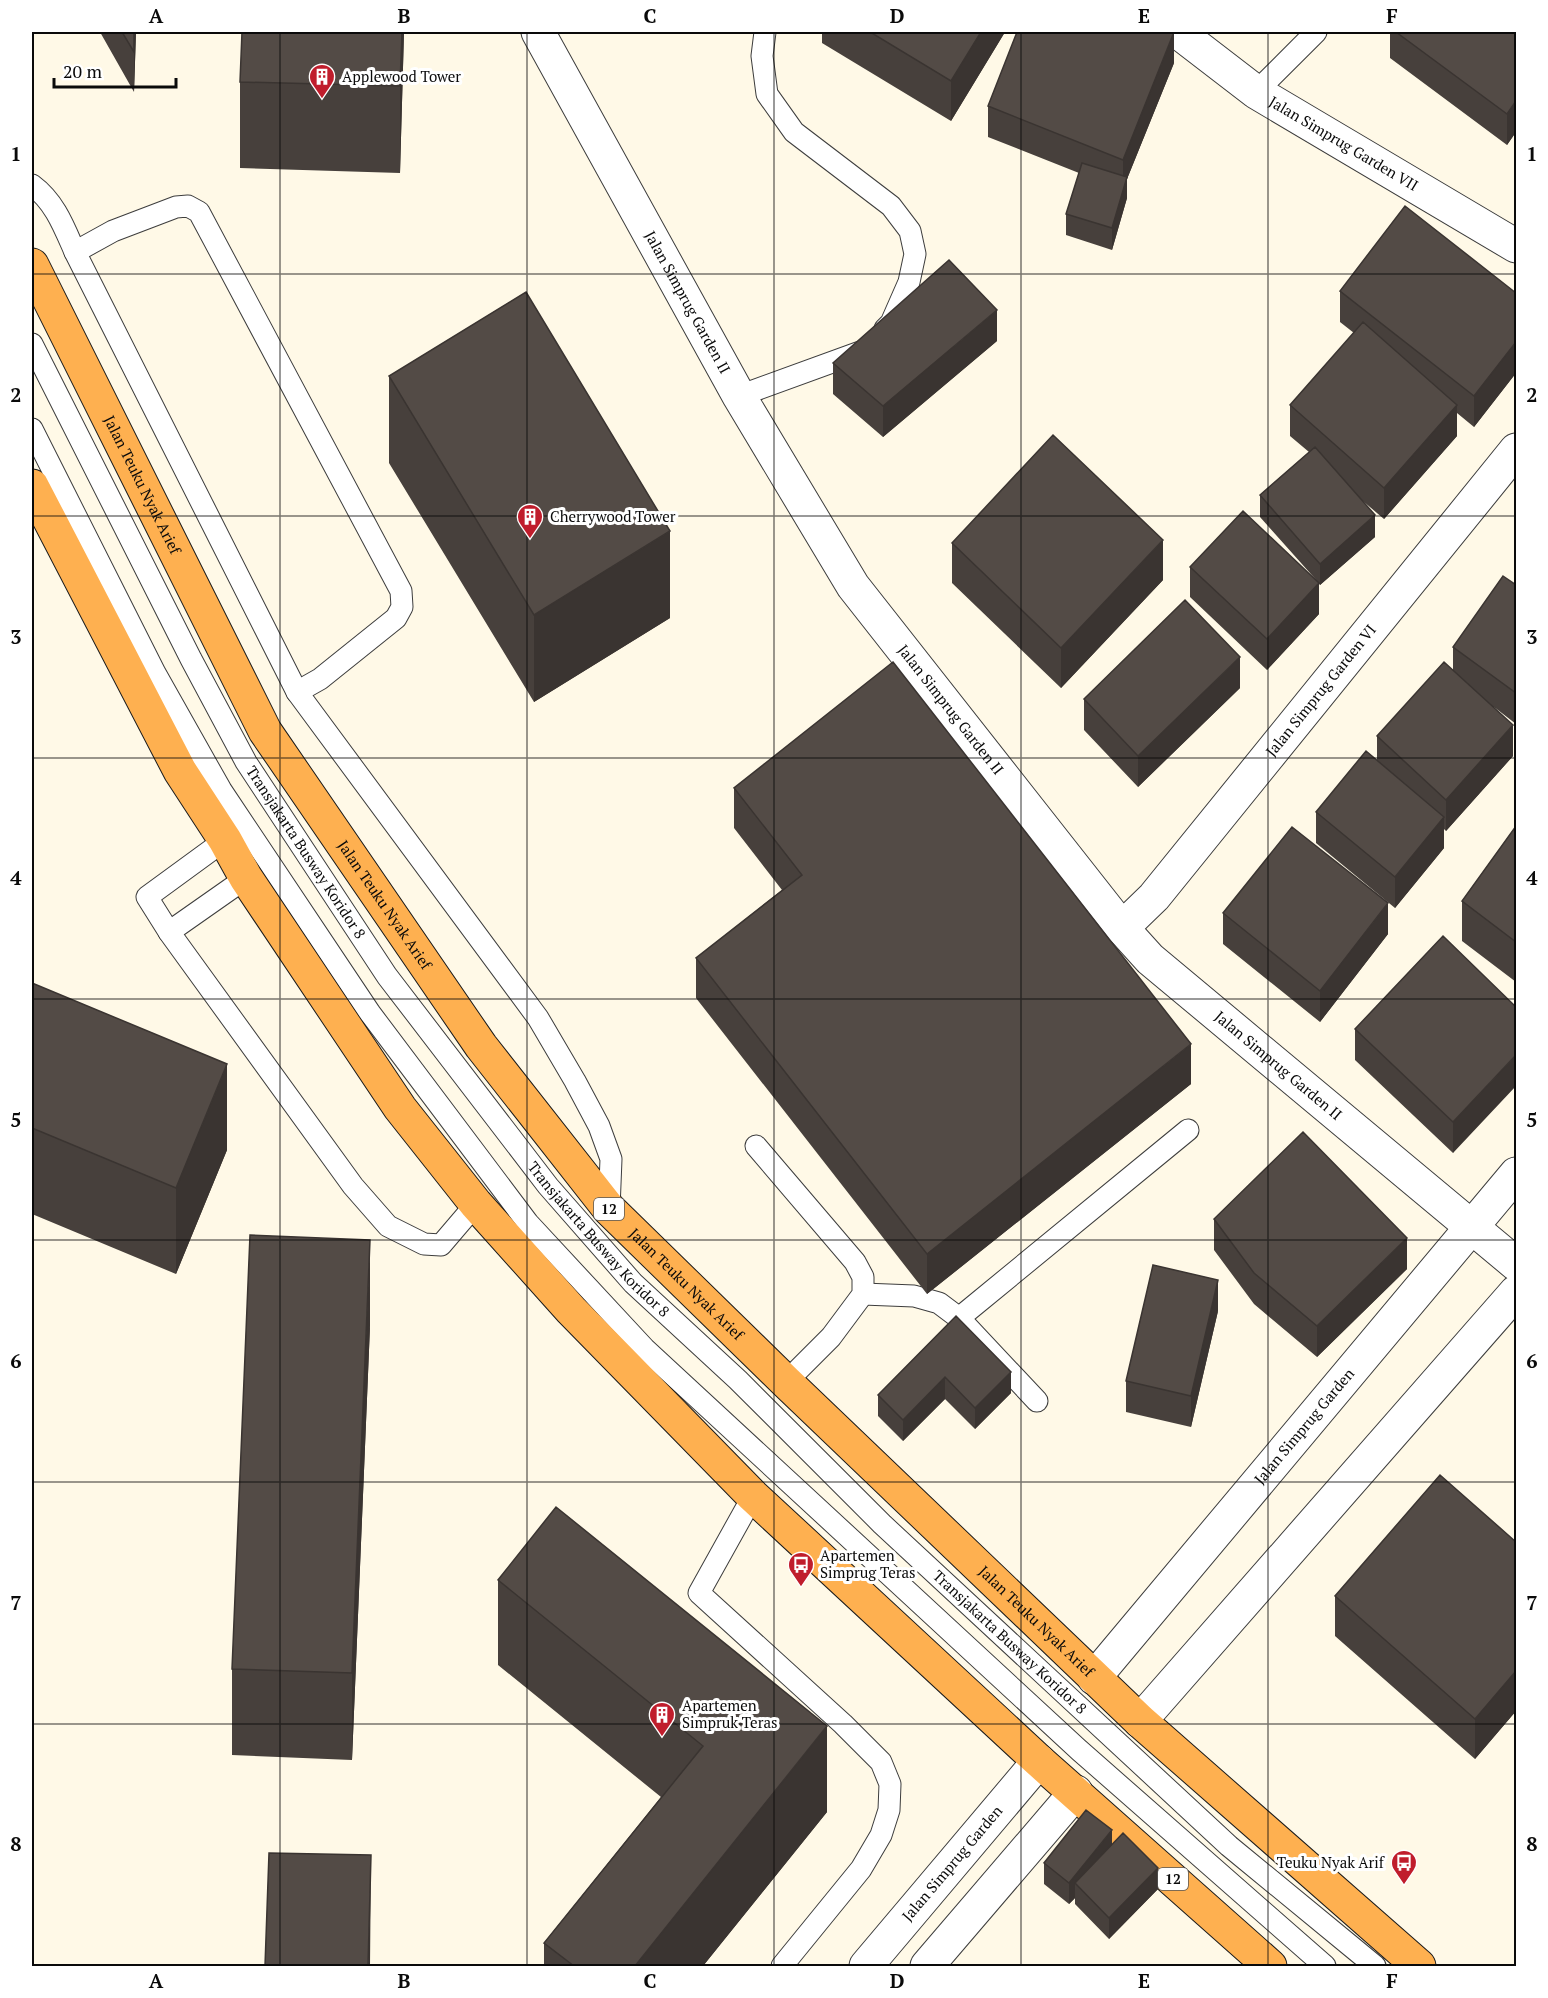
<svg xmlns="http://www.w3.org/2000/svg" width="1548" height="1998" font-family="'PT Serif',serif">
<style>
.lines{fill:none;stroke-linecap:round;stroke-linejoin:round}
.service-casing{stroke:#3d3d3d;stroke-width:23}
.minor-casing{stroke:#3d3d3d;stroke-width:35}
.trunk-casing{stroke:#1b1b1b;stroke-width:35}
.service{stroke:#fff;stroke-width:21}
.minor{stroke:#fff;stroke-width:33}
.trunk{stroke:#feb050;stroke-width:33}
.wall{fill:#47403c}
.shaded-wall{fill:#3a3431}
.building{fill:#534b46;stroke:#3a3431;stroke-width:1.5}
.grid{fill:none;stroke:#0a0a0a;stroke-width:1.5;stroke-opacity:0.55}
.labels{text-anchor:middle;stroke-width:6;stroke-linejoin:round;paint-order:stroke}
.shield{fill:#fff;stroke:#545454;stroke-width:1.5}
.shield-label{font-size:14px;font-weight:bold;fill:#0a0a0a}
.poi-label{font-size:15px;fill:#0a0a0a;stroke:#fff;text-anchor:start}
.street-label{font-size:15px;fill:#0a0a0a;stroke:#fff}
.neatline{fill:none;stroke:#0a0a0a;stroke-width:2}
.grid-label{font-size:20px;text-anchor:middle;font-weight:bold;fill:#0a0a0a}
</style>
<rect width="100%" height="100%" fill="#fff9e7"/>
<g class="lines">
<defs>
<g id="service">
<path d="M765 32 762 56 767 94 794 132 891 206 910 231 915 254 909 282 891 323 885 329"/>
<path d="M1256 92 1316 32"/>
<path d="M32 185C55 202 64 227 75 252L297 692 538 1018 575 1081 599 1126 611 1159 609 1209"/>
<path d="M75 252 113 231 176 207 188 206 199 212 401 591 402 607 396 618 320 679 297 692"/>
<path id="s1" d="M32 344 191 659 246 762 387 976 548 1186 633 1283 738 1380 882 1524 1229 1846 1375 1966"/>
<path d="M739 396 860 352"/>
<path d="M32 429 155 673 221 790 370 1013 528 1223 645 1349 1079 1750 1325 1966"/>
<path d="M225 840 147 897 169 932 353 1186 388 1226 424 1244 441 1245 476 1204"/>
<path d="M169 932 246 878"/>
<path d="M756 1146 855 1262 863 1277V1294L831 1337 786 1382"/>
<path d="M863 1294 914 1296 939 1303 959 1318 1037 1401"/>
<path d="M959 1318 1188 1130"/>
<path d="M753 1496 699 1593 843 1724 881 1762 890 1784 889 1810 881 1835 861 1869 782 1966"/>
</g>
<g id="minor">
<path id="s2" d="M538 32 739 396 853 586 1122 928 1150 959 1516 1264"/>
<path id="s3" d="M1178 32 1256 92 1516 246"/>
<path id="s4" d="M1122 928 1154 897 1516 450"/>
<path id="s5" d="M1094 1678 1516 1174"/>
<path d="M1140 1721 1516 1292"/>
<path id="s6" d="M866 1966 1039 1761"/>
<path d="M927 1966 1076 1792"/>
</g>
<g id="trunk">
<path id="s7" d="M32 265 265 731 481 1046 609 1209 786 1382 1140 1721 1419 1966"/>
<path d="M32 486 180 771 225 840 246 878 400 1108 476 1204 571 1310 753 1496 1039 1761 1270 1966"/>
</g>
</defs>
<use href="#service" class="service-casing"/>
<use href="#minor" class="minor-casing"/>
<use href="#trunk" class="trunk-casing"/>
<use href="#service" class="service"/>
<use href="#minor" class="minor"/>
<use href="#trunk" class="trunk"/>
</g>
<path class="wall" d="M100 32H136L134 92Z
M404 32 400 173 240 168V82Z
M822 32H1005L951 121 822 43Z
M1390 32H1516V132L1507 145 1390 58Z
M1174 63 1127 179V198L1112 250 1066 235V214L1079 173 988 137V106Z
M1340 291 1516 293V373L1474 427 1457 413V436L1384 519 1357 496 1375 537 1320 585 1319 584V614L1267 670 1190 597V567L1318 582 1260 517V495L1309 452 1290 436V405L1354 333 1340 322Z
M997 341 883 437 833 394V363Z
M389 376 670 618 534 702 389 463Z
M952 543 1163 580 1061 688 952 583Z
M1516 585V724L1494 707 1513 756 1446 831 1444 829V848L1395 908 1316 843V812L1377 761V736L1453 670V647Z
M1240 688 1138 787 1084 730V699Z
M734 788 1191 1084 927 1294 696 998V958L782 890 734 828Z
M1516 826V982L1462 941V901Z
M1223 913 1388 934 1320 1022 1223 944Z
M32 983 227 1150 176 1274 32 1214Z
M1516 1007 1453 1153 1355 1060V1029Z
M1214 1219 1407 1269 1317 1357 1254 1304 1214 1250Z
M1218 1311 1191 1427 1126 1412V1381Z
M956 1316 1011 1393 975 1429 945 1399 903 1441 878 1416V1395Z
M370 1326 352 1760 232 1755V1669Z
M1516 1542V1711L1475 1759 1335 1636V1596Z
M498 1580 827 1812 703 1966H544V1943L661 1797 498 1665Z
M1112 1845 1158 1889 1109 1939 1075 1904V1898L1069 1904 1044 1884V1863Z"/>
<path class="shaded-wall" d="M134 32H136L134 92Z
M402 32H404L400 173V86Z
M981 32H1005L951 121V81Z
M1174 32V63L1127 179V198L1112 250V228L1123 191V160Z
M1516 101V132L1507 145V114Z
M997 310V341L883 437V406Z
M1516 342V373L1474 427V396Z
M1457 405V436L1384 519V488Z
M1375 515V537L1320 585V564Z
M670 531V618L534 702V615Z
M1163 540V580L1061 688V648Z
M1319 583V614L1267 670V639Z
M1240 657V688L1138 787V756Z
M1513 725V756L1446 831V800Z
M1444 817V848L1395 908V877Z
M1388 903V934L1320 1022V991Z
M1191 1044V1084L927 1294V1254Z
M1516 1055V1086L1453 1153V1122Z
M227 1064V1150L176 1274V1188Z
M1407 1238V1269L1317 1357V1326Z
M370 1240V1326L352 1760V1673Z
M1218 1280V1311L1191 1427V1396Z
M1011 1372V1393L975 1429V1408Z
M945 1377V1399L903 1441V1420Z
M1516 1671V1711L1475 1759V1719Z
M827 1726V1812L703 1966H635Z
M1112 1830V1852L1075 1883V1898L1069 1904V1883Z
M371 1855 370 1966H368Z
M1158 1868V1889L1109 1939V1918Z"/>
<path class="building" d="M122 32H134V52Z
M242 32H402L400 86 240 82Z
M870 32H981L951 81Z
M1017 32H1174L1123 160 988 106Z
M1396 32H1516V101L1507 114Z
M1082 163 1127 177 1112 228 1066 214Z
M1405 206 1516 293V342L1474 396 1340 291Z
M949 260 997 310 883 406 833 363Z
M526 292 670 531 534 615 389 376Z
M1363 322 1457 405 1384 488 1290 405Z
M1053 435 1163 540 1061 648 952 543Z
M1315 447 1375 515 1320 564 1260 495Z
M1243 511 1319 583 1267 639 1190 567Z
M1503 576 1516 585V693L1453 647Z
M1185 600 1240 657 1138 756 1084 699Z
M893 662 1191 1044 927 1254 696 958 802 875 734 788Z
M1444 662 1513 725 1446 800 1377 736Z
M1366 751 1444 817 1395 877 1316 812Z
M1516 826V942L1462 901Z
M1292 827 1388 903 1320 991 1223 913Z
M1443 936 1516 1007V1055L1453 1122 1355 1029Z
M32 983 227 1064 176 1188 32 1128Z
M1303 1132 1407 1238 1317 1326 1254 1273 1214 1219Z
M250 1235 370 1240 352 1673 232 1669Z
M1153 1265 1218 1280 1191 1396 1126 1381Z
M956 1316 1011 1372 975 1408 945 1377 903 1420 878 1395Z
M1440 1475 1516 1542V1671L1475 1719 1335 1596Z
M556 1507 827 1726 635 1966H574L544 1943 703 1746 498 1580Z
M1086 1810 1112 1830 1069 1883 1044 1863Z
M1123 1833 1158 1868 1109 1918 1075 1883Z
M269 1853 371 1855 368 1966H265Z"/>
<path class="grid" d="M280 32V1966M527 32V1966M774 32V1966M1021 32V1966M1268 32V1966M32 274H1516M32 516H1516M32 758H1516M32 999H1516M32 1240H1516M32 1482H1516M32 1724H1516"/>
<defs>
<symbol id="building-pin" viewBox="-11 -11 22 30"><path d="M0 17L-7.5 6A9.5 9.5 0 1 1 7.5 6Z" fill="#c01d2c" stroke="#fff"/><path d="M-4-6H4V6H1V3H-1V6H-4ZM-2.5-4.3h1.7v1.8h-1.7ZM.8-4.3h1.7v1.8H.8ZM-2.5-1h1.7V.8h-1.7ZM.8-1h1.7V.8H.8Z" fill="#fff"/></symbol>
<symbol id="bus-pin" viewBox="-11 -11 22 30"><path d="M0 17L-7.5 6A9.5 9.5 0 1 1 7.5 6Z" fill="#c01d2c" stroke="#fff"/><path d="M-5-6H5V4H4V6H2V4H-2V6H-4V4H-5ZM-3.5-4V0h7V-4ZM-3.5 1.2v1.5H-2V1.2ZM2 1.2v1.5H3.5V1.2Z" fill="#fff"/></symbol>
</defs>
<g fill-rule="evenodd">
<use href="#building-pin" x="307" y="62" width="30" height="40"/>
<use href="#building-pin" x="515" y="502" width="30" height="40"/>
<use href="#bus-pin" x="786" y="1550" width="30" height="40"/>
<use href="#building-pin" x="647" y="1700" width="30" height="40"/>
<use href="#bus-pin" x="1389" y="1848" width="30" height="40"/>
</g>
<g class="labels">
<g class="shield">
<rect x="594" y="1198" width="30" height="22" rx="4.5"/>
<rect x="1158" y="1868" width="30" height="22" rx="4.5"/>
</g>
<g class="shield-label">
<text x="609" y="1214">12</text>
<text x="1173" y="1884">12</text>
</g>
<g class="poi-label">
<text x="342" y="82">Applewood Tower</text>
<text x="550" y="522">Cherrywood Tower</text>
<text x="820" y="1561">Apartemen<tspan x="820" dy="17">Simprug Teras</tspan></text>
<text x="682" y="1711">Apartemen<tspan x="682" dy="17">Simpruk Teras</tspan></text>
<text x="1384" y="1868" text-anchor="end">Teuku Nyak Arif</text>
</g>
<g class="street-label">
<text dy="5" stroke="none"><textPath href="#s3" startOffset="200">Jalan Simprug Garden VII</textPath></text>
<text dy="5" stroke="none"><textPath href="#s2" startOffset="309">Jalan Simprug Garden II</textPath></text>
<text dy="5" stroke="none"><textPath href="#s7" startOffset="246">Jalan Teuku Nyak Arief</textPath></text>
<text dy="5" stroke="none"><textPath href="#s4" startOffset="310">Jalan Simprug Garden VI</textPath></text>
<text dy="5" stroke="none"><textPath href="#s2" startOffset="795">Jalan Simprug Garden II</textPath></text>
<text dy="5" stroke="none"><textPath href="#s1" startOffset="578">Transjakarta Busway Koridor 8</textPath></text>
<text dy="5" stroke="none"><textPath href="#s7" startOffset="732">Jalan Teuku Nyak Arief</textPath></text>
<text dy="5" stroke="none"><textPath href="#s2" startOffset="1281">Jalan Simprug Garden II</textPath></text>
<text dy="5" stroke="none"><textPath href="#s1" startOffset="1064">Transjakarta Busway Koridor 8</textPath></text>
<text dy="5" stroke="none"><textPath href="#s7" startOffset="1218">Jalan Teuku Nyak Arief</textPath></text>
<text dy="5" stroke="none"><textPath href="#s5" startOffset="328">Jalan Simprug Garden</textPath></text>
<text dy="5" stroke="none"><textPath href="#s7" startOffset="1704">Jalan Teuku Nyak Arief</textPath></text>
<text dy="5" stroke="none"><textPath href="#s1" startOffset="1640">Transjakarta Busway Koridor 8</textPath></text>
<text dy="5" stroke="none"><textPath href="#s6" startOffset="134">Jalan Simprug Garden</textPath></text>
</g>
</g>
<rect width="1548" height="1998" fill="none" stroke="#ffffff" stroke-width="66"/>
<path d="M54 78v9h122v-9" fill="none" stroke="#0a0a0a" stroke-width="3"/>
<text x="63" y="78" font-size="18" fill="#0a0a0a" stroke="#ffffff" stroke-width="4.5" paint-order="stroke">20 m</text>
<rect x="33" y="33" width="1482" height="1932" class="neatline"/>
<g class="grid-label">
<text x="156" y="23">A</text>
<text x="404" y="23">B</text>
<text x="650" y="23">C</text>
<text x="897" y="23">D</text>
<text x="1144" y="23">E</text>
<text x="1392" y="23">F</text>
<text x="16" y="161">1</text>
<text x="1532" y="161">1</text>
<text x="16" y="402">2</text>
<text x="1532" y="402">2</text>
<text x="16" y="644">3</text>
<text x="1532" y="644">3</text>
<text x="16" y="885">4</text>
<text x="1532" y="885">4</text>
<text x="16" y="1127">5</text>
<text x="1532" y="1127">5</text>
<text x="16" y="1368">6</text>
<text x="1532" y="1368">6</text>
<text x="16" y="1610">7</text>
<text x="1532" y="1610">7</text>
<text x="16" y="1851">8</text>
<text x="1532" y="1851">8</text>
<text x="156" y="1988">A</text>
<text x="404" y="1988">B</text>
<text x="650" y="1988">C</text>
<text x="897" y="1988">D</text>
<text x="1144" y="1988">E</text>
<text x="1392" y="1988">F</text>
</g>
</svg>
